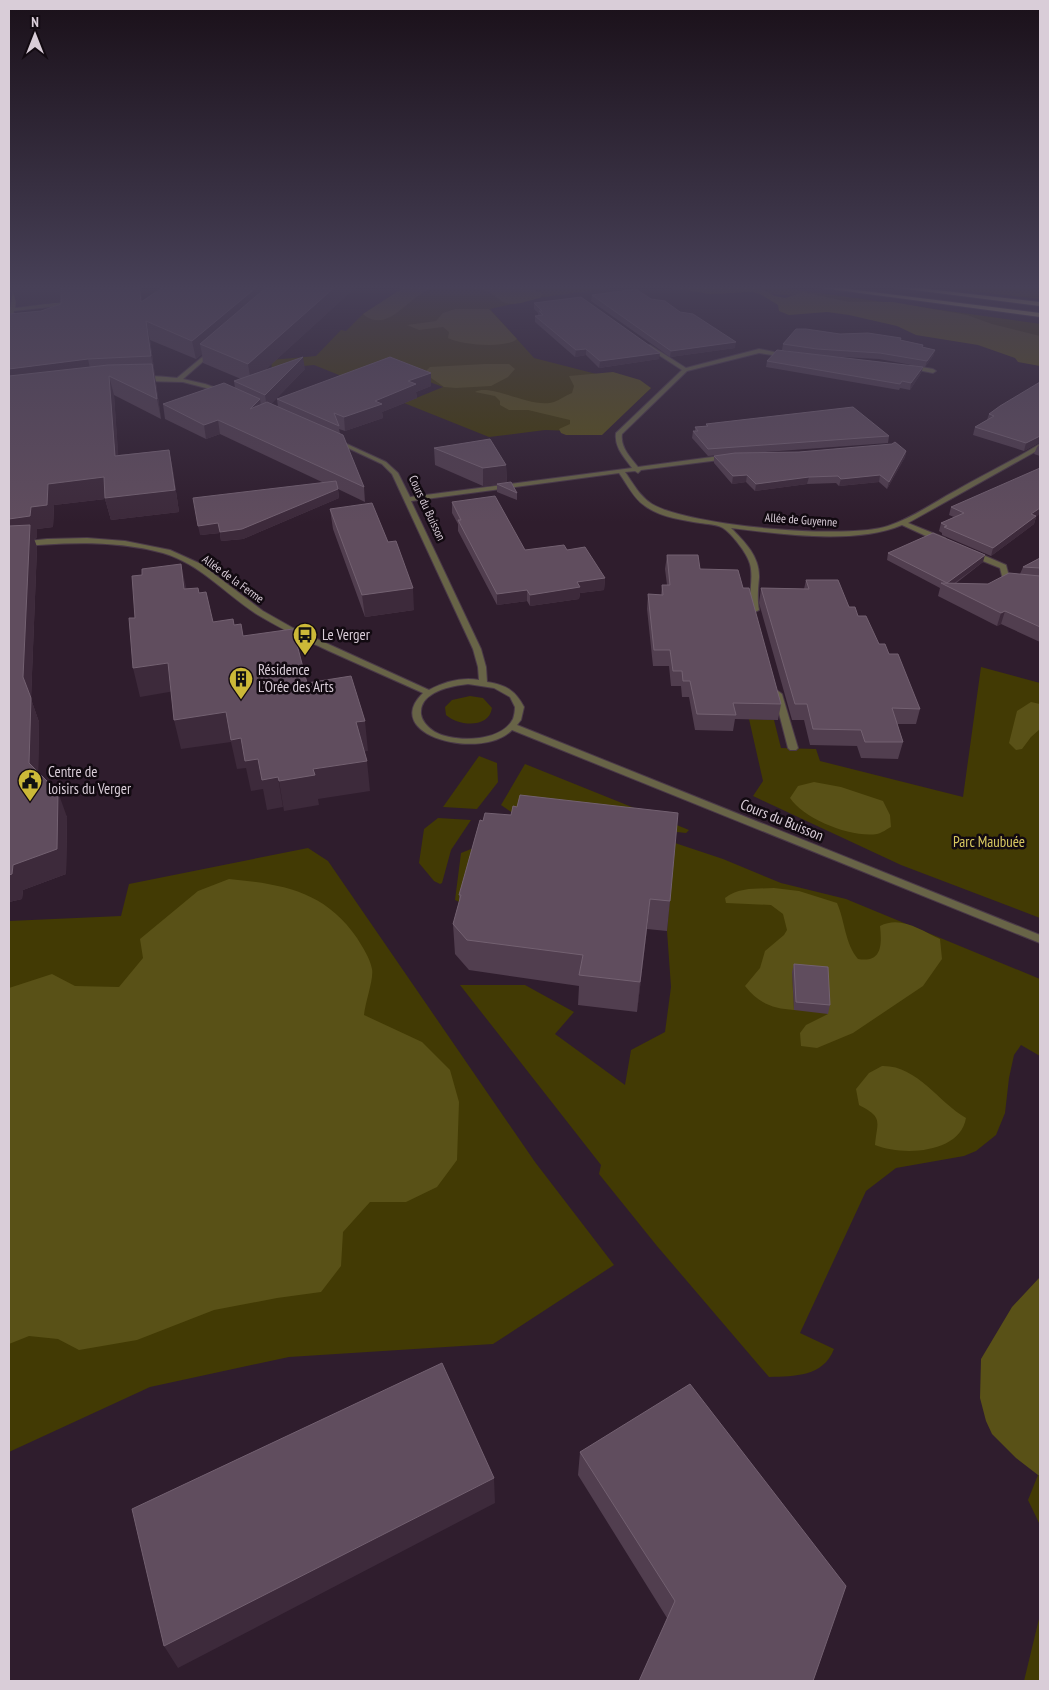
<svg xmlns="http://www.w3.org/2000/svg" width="1049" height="1690" font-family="'PT Sans Narrow',sans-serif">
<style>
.green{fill:#423a04}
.forest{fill:#595117}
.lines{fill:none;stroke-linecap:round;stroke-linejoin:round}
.minor-casing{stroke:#4a3948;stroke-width:2}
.trunk-casing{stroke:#4a3948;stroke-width:2}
.minor{fill:#686447;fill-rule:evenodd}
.trunk{fill:#bbb06d;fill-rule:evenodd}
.wall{fill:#513e4f;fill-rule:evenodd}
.shaded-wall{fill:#3d2a3b}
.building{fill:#604d5e;stroke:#736171}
.labels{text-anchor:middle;stroke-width:5;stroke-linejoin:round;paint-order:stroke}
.far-street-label{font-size:12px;fill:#d9cdd8;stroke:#120a11}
.poi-label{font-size:15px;fill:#d9cdd8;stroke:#120a11;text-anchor:start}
.street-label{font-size:15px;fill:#d9cdd8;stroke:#120a11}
.park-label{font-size:15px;fill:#d9c961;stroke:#120a11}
</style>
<rect width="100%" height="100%" fill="#2f1d2d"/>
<path class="green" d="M401 286H627L544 297 490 309 534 358 651 388 603 432 545 430 489 437 404 403 443 387 395 369 359 383 314 365 272 369 271 360 316 356 341 330 346 331 363 314 400 290Z
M705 286H769L1034 323 1040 324V339L812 298Z
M926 286H1008L1040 289V299Z
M981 667 1040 683V918L901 865 753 796 763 781 749 719 774 720 781 748 816 749 820 761 963 797Z
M470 696 483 698 492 708C489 729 458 726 446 715L445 707 452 700Z
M479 756 497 763 498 782 477 809 443 807Z
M525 764 689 830 686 833 514 814 501 805Z
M438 818 471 820 451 850 442 883 440 884 434 881 419 863 424 829Z
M486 843 468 906 455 900 461 853Z
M675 843 723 859 781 883 846 899 1040 979V1056L1021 1045 1014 1055 1009 1078 1005 1113 996 1135 976 1151 964 1156 896 1168 866 1191 800 1333 834 1349C823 1377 795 1376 769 1377L657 1246 599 1174 601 1165 460 985H525L574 1012 555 1034 625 1085 631 1050 665 1032 671 987 667 931Z
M308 848 328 861 535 1162 614 1265 493 1344 289 1357 150 1387 9 1452V921L121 916 129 884Z
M1038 1475H1040V1525L1028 1500Z
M1040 1615V1681H1024L1038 1623Z"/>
<path class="forest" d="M401 286C425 286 530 281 542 294L540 298C530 300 516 306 506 303 498 301 494 293 486 291 471 287 444 285 429 290 406 298 388 335 363 314L400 290Z
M659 286H756L775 296 785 298 803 292 849 302H893L967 315 992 324 1040 336V366L1018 362 1015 358 978 345 916 335 897 326 849 315 827 312 789 315 779 311 778 305 760 294 752 292 710 294Z
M455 309H489L517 339C506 349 461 345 448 338L449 332 443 327 419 330 407 325 436 321 443 313Z
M485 364H509L515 369 508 377 491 386 456 388 444 387 424 373 430 367Z
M613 372 640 380 651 388 602 435H566L561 433 559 429 570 424V420L528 410H509L500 405V401L495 396 475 392C492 383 531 409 554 402 560 400 566 395 572 393L574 386 569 376Z
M1031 702 1040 704V729L1031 737 1022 749 1016 750 1009 743 1017 711Z
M814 782 841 787 883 801 890 815 891 827C887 829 882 833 877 834 851 838 804 819 790 798L798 786Z
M229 879C282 884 325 891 357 938 363 948 370 958 372 969 374 979 365 1003 364 1015L422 1042 450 1070 459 1102 457 1160 437 1187 406 1202H370L343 1232 341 1266 321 1292 277 1298 214 1310 137 1340 79 1350 58 1339 29 1336 9 1344V988L52 974 75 986 119 987 143 958 140 939 198 891Z
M774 888 799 891 837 903C845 921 845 944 858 959 882 963 882 945 880 926 900 915 921 930 940 939L942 959 923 986 853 1033 817 1048 801 1046 800 1033 806 1025 828 1014 792 972 794 1010C773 1009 758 1003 745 986L760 968 765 951 784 935 787 930 783 914 771 905 726 903 725 898C739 887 757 889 774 888Z
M882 1066C917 1065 938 1102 966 1118 960 1154 902 1156 875 1145 877 1121 884 1118 859 1105L856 1089 869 1073Z
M1040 1277V1475H1038L1016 1458 992 1434 986 1421 980 1398 981 1359 1012 1307Z"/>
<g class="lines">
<defs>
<path id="minor" d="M14 286H18L15 308 62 302 65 304V315L62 317 59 315V306L14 311 12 328 9 330V314Z
M650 345 686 368 759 349 789 355 786 357 759 353 687 371 622 434C620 447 630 457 638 467L727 455 730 457 727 459 641 470 638 473 635 471 625 472C633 483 640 497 652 504 689 526 847 540 888 526 912 518 933 503 955 491 982 475 1011 462 1038 445L1040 444V449L908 523 945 538V542H939L902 525C854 545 782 534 731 528 745 542 760 557 759 578 758 589 757 599 759 610L755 612 751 610C748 595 754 579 750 564 747 553 732 534 723 528 717 524 706 524 700 523 682 520 660 517 645 506 634 499 627 484 619 473L411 501 481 649 486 667 487 682C506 685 515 690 524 707L521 720 517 725 1040 935V943L512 730C483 761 379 736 423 693 392 679 360 665 329 651 305 640 281 629 258 615 226 595 201 564 163 553 112 539 61 543 9 547V543L47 539 87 538 125 541 170 550 201 564 263 611 293 628 429 690C444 682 462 677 479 680L478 667 473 649 392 474 382 464 331 440 336 439 386 462 398 473 410 497 632 468C624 457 614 447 616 433L682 370 648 348V346ZM468 684 494 688 510 697 515 707C515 711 514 716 513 719 501 742 455 743 435 732 429 728 422 722 421 714 419 692 451 686 468 684Z
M212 349 214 350V352L183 379 205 384 225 391V393L183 382 142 381 139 379C149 374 166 377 177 378Z
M910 365 933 369 936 371 933 373 908 368 907 367Z
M968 551H974L1006 565 1010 580 1016 582 1012 584H1004L1000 568 968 555Z
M778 691 782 694 798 748 796 750H790L788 748 774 694Z"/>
<path id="trunk" d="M808 286H824L1040 313V317Z
M884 286H901L1040 302V306Z"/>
</defs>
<use href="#minor" class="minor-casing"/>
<use href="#trunk" class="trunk-casing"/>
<use href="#minor" class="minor"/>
<use href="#trunk" class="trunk"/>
</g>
<path class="wall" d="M140 286 142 301 165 286H357L265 370 305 369 271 404 278 407 277 399 431 386 416 392 417 398 382 412 383 418 345 431 339 429 340 433 364 487 365 502 338 489 339 498 243 539 221 541 220 533 200 535 324 483 220 434 206 439 165 419 163 404 235 388 234 381 241 379 203 363 202 354 196 359 150 340 161 419 114 395 118 455 169 450 173 471 179 512 111 520 105 499 54 505 53 527 37 529V538L34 539 37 547 31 699 39 722 38 772 67 817 66 874 23 890 22 899 9 902V314L41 311 61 304V302L17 306Z
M592 295 651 299 735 348 670 357 591 301Z
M534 303 659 359 599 368 586 355 575 357 535 322V316L538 315V313L534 309Z
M840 334 901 338V340L923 345V348L935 350 933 356 925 367H923L921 373 910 390 900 388 899 390 766 367 767 361 808 354 782 350 783 344ZM824 356 879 359 923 367Z
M1040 382V442L1024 451 973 435 975 427 987 420 989 414Z
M706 424 889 436 888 443 751 453 906 451 905 457 887 489 879 482 839 486 836 483 807 484 755 491 746 482 732 484 714 463V456L720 455 708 456 692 438 693 431H695V427L706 426Z
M1040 444V456L1034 454 1037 447Z
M434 448 506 465 507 483 483 486 435 465Z
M497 484 517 493V500L497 492Z
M452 502 525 550H567L605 578 604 590 580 593 579 599 530 606 527 601 497 605 458 531V524L452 513Z
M951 507 1036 517 1034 524 991 556 942 535V533L939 531 941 523 954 517 949 515Z
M330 509 388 542 414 610 365 617 333 529Z
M888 553 983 562 955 584H988L1020 574 1023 567 1040 558V642L1001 624 997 626 938 596 940 588 887 560Z
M667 555 743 588 781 704 778 720 735 719 733 731 695 730 689 697H682L681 686H671L669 666H653L647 609 648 594 661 595 662 585H667L665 569Z
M806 580 849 607 858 616 879 644 889 654 920 709 916 724H897L903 742 898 759 861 758 857 746 810 745 804 720H792L759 603 761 588 804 589Z
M480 820 670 901 667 931 647 929 637 1012 578 1005 579 986 469 970 455 954 453 924 459 902V895Z
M794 964 830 1005 828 1014 794 1010 792 972Z
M580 1452 813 1681 667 1618 578 1475Z"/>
<path class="shaded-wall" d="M9 286H13L9 305Z
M43 286H61L65 302 17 306 12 288Z
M139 286H140L145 320 141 302Z
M258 286H281L200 344 202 354 196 359 192 341Z
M336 286H357L251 383 248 364Z
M146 321 150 340 155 375 151 356Z
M736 342 735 348 670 357 671 351Z
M586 349V355L575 357 576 350Z
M935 350 933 356 925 367 927 361Z
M660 353 659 359 599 368 600 361Z
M303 357 305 369 267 408 265 395Z
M88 359 92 378 9 389V369Z
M152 364 156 383 161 419 157 399Z
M923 367 921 373 910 390 911 383Z
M431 373V386L416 392 417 398 382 412 383 418 345 431 344 417 375 401 408 381Z
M109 376 114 395 120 477 115 456Z
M260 399 262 413 250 409Z
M218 420 220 434 206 439 204 425Z
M1040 436V442L1024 451 1026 443Z
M169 450 173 471 179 512 111 520 105 499 54 505 53 527 37 529V538L34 539 37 547 31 699 39 722 38 787 29 763 23 677 9 542V519L31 507 48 484Z
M906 451 905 457 887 489 889 482Z
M506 465 507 483 483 486V468Z
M747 475 746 482 732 484 733 476Z
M880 475 879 482 839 486 841 479Z
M809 477 807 484 755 491 756 484Z
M338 489 339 498 243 539 221 541 220 533 200 535 198 526 218 523Z
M1040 508V514L1036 517 1034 524 991 556 993 548 1031 514Z
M985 555 983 562 949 587 947 583Z
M181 564 187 591 184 589Z
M605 578 604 590 580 593 579 599 530 606V595L577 582Z
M413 588 414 610 365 617 362 595Z
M527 590V601L497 605V594Z
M1005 611 1001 624 997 626 1001 613Z
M168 663 175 691 140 697 133 668Z
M226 712 241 738 258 759 278 777 283 807 267 810 263 789 251 791 246 768 237 769 231 742 181 749 174 720Z
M365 721 368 751 359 752 356 722Z
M367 761 370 791 318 799 319 805 284 811 279 781 313 769Z
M58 792 67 817 66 874 23 890 22 899 9 902V875L13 865Z
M650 899 647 929 637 1012 640 982Z
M494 1478 495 1503 178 1668 164 1646Z"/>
<path class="building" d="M13 286H43L12 288Z
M61 286H139L141 302 165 286H258L192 341 146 321 151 356 88 359 9 369V314L41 311 61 304Z
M268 286H336L248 364 200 344Z
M636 289 651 299 665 301 680 312 693 314 736 342 671 351 592 295Z
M581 297 660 353 600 361 586 349 576 350 535 316 543 315 539 311H542L534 303Z
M796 329H806L840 334 868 333 901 338 900 340 923 345 922 347 935 350 927 361 880 353 817 349 783 344Z
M777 350 923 367 911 383 902 381 900 384 767 361Z
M303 357 265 395 234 381Z
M390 357 431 373 408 381 416 384 375 401 382 404 344 417 334 413 339 426 277 399Z
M152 364 157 399 109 376 115 456 169 450 175 490 105 498 104 477 48 484 47 505 31 507 30 516 9 519V376L108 365Z
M1040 382V436L1026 443 975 427 994 416 989 414 1000 406Z
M224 383 260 399 250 409 267 402 343 435 364 487 218 420 204 425 163 404Z
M853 407 889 436 708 449 693 431H698L695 427 708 426 706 424Z
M490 439 506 465 483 468 434 448Z
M895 442 906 451 889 482 880 475 841 479 838 476 809 477 756 484 747 475 733 476 714 456 735 453 799 452 892 444Z
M1040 468V508L1031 514 1036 516 993 548 944 527 947 526 941 523 964 513 951 507Z
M336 481 338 489 242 529 220 532 218 523 198 526 193 498Z
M511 482 517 493 497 484Z
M495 496 525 550 564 545 567 550 585 547 605 578 577 582 580 587 530 595 527 590 497 594 458 520H461L452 502Z
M372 503 388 542 396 541 413 588 362 595 330 509Z
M30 525 23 677 31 698 29 763 58 792 57 849 13 865 12 874 9 875V526Z
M933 533 985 555 947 583 888 553Z
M667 555H698L700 569 738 570 743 588H749L781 704 733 703 736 715 697 714 690 681H683L682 671H673L670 650H654L648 594 663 595 662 585H670Z
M1040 558V568L1023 567Z
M181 564 184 589 198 588 199 593 206 592 213 622 233 619 234 625 241 624 243 636 293 629 307 683 351 676 365 721 356 722 367 761 313 769 315 775 279 781 278 777 262 780 258 759 245 761 241 738 231 740 226 712 174 720 168 663 133 668 129 618H135L132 576 142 575V569Z
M1009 573 1040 576V627L1005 611 1001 613 941 583 988 584Z
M806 580H838L849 607H855L858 616H866L879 644H885L889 654H898L920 709 892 708 903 742H865L861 730 813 729 807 704H795L761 588 809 589Z
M520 795 678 813 670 901 650 899 640 982 579 975 583 955 467 940 453 924 461 895H459L480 820 483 821 485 813 511 815 513 806 517 807Z
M794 964 828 967 830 1005 796 1002Z
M442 1363 494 1478 164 1646 132 1509Z
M690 1384 846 1586 813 1681H639L675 1601 580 1452Z"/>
<linearGradient id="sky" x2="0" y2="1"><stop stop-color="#1a1019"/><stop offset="0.55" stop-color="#474057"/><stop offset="1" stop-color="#474057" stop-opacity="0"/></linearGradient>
<rect width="1049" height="522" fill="url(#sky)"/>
<defs>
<symbol id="bus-pin" viewBox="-11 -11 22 30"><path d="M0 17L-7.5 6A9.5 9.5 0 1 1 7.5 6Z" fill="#ccb938" stroke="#120a11"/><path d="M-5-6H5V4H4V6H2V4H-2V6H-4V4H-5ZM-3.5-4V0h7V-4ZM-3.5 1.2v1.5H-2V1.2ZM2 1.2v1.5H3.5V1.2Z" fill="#111"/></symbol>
<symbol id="building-pin" viewBox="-11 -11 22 30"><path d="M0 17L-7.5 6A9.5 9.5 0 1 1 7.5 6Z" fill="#ccb938" stroke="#120a11"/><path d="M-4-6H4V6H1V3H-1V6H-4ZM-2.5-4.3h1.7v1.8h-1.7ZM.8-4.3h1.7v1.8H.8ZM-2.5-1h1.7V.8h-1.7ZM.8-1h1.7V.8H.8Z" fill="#111"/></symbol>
<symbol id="civic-pin" viewBox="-11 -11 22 30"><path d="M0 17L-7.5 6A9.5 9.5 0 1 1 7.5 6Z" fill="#ccb938" stroke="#120a11"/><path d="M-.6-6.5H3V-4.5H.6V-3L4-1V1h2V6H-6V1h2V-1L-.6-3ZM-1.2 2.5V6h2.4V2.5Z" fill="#111"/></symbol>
</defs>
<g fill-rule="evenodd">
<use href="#bus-pin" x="291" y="621" width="28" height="38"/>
<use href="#building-pin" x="227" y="665" width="28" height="38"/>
<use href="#civic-pin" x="16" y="767" width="28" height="38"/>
</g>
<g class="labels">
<g class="far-street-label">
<text transform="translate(427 508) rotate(65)" y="4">Cours du Buisson</text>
<text transform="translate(801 520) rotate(4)" y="4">Allée de Guyenne</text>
<text transform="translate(233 579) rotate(36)" y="4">Allée de la Ferme</text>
</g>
<g class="poi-label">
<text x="322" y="640">Le Verger</text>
<text x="258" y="675">Résidence<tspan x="258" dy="17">L’Orée des Arts</tspan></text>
<text x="48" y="777">Centre de<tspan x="48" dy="17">loisirs du Verger</tspan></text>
</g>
<g class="street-label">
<text transform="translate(782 820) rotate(22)" y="5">Cours du Buisson</text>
</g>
<g class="park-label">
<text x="989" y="847">Parc Maubuée</text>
</g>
</g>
<rect width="1049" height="1690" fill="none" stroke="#d9cdd8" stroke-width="20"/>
<g transform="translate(35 35)" stroke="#120a11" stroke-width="4" paint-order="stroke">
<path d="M0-4L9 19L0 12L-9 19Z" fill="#d9cdd8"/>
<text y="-8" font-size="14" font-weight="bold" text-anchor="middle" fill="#d9cdd8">N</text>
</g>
</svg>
